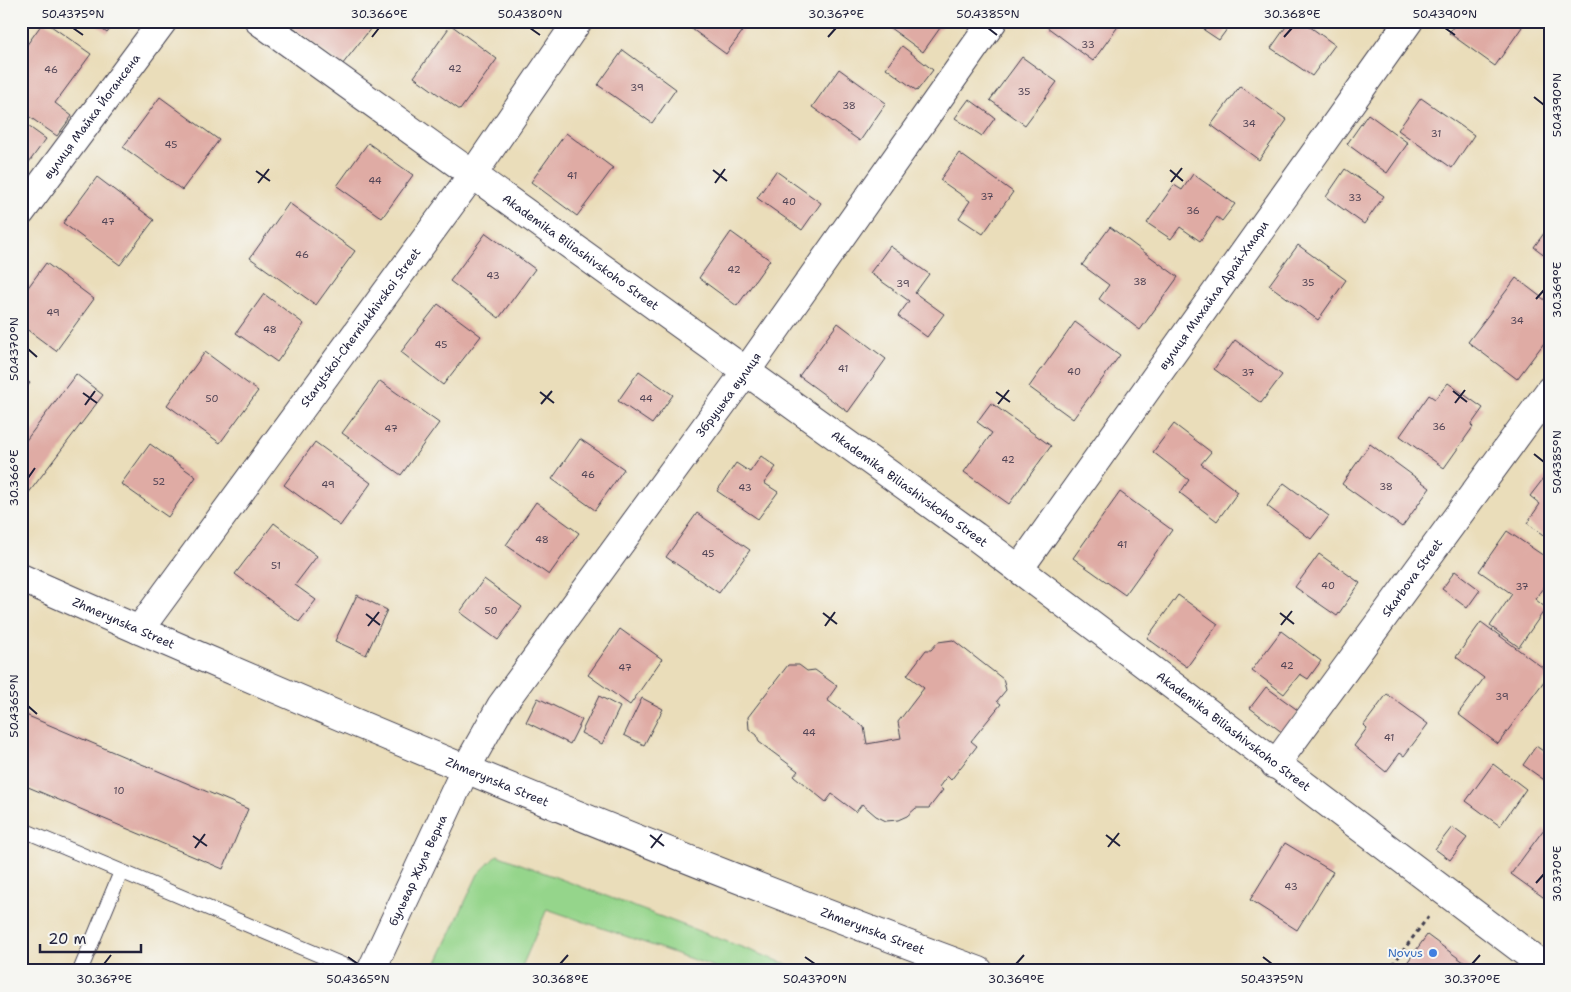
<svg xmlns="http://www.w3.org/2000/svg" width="1571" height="992" font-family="'Shantell Sans',sans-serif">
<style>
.green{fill:#95d58b;stroke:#5c7c63}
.building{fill:#dfaba4}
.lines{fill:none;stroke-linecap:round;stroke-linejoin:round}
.lane-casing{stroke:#403e4e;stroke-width:16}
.street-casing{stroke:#403e4e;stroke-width:30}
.secondary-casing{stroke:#403e4e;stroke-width:30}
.path{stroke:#403e4e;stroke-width:3;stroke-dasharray:4 4;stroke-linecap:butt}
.lane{stroke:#fff;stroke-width:14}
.street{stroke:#fff;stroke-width:28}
.secondary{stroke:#fff;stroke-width:28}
.ticks{fill:none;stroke:#22223b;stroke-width:2}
.shop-dot{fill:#3f7fe0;stroke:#f6f6f2;stroke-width:2}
.labels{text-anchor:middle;stroke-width:4;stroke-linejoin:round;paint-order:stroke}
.number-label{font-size:10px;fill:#514455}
.street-label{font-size:12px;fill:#22223b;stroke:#f6f6f2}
.shop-label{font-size:12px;fill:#366cbe;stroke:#f6f6f2;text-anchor:end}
.neatline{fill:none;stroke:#22223b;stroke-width:2}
.ticks-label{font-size:12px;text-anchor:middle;fill:#22223b}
</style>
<rect width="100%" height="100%" fill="#f6f6f2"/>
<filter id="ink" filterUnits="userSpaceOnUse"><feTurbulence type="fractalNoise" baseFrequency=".02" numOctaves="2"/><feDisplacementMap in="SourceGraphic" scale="10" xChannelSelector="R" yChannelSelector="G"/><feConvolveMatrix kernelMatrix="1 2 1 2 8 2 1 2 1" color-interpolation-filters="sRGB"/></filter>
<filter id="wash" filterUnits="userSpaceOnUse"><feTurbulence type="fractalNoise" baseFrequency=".0096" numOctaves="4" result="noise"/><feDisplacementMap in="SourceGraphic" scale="20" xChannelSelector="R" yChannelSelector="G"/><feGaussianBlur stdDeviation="1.12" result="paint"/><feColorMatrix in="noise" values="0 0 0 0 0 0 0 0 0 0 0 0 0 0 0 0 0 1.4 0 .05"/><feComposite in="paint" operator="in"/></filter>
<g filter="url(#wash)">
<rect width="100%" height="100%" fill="#eaddba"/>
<path class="green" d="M497 855 805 971H726L547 909 520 971H433L478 874Z"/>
<g id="blocks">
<path class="building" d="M44 21 91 54 55 103 72 116 57 136 21 111V88L23 85 21 83V53Z
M91 21H116L107 33Z
M285 21H362L371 28 342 65Z
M681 21H750L726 54Z
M883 21H945L923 52 882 22Z
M1052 21H1122L1093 61 1047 27Z
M1211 21H1233L1219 40 1204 30Z
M1290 21H1302L1335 45 1312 76 1271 48Z
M1457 21H1514L1522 27 1495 66 1449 33Z
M451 25 497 59 460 110 414 77Z
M902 46 933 70 917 91 886 68Z
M623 50 676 89 652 123 598 85Z
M1022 57 1057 82 1025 125 990 100Z
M839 69 886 103 860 141 812 107Z
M1240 86 1287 120 1259 160 1211 125Z
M160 97 219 140 182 190 123 147Z
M1421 98 1474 135 1452 168 1398 130Z
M969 99 995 118 982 136 955 118Z
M1368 114 1408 143 1387 173 1347 144Z
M21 121 46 139 21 173Z
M566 133 613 168 577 216 531 182Z
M368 143 413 175 382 218 337 186Z
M959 153 1013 192 983 234 959 218 970 201 940 180Z
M1345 169 1384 196 1364 224 1326 197Z
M776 171 821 203 802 230 757 198Z
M1193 174 1235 204 1222 221 1217 217 1200 241 1180 227 1171 239 1147 223 1174 185 1182 190Z
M97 177 154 220 120 265 63 223Z
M289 203 355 251 316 305 250 258Z
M1550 225V259L1534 247Z
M1110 227 1178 277 1140 330 1099 299 1109 285 1082 265Z
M731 232 770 260 737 306 699 278Z
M486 233 535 269 499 318 450 281Z
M1298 245 1346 280 1318 320 1269 285Z
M890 246 929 274 915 293 944 314 927 337 898 316 909 301 870 273Z
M46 263 94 299 56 351 21 325V297Z
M1516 278 1550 304V335L1517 379 1468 342Z
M264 294 304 324 277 362 236 333Z
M438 304 481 336 443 385 401 352Z
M1075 322 1120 355 1073 419 1029 387Z
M838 323 886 359 848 412 799 376Z
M1235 340 1282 375 1261 403 1214 369Z
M205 352 258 391 220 443 167 405Z
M639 371 673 395 652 424 618 401Z
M76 374 103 395 21 503V447Z
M21 376 30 383 21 395Z
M380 381 439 423 401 475 342 433Z
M1448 383 1483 408 1471 425 1473 427 1444 468 1400 436 1429 395 1435 399Z
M991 403 1051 446 1009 504 964 472 992 433 977 422Z
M1174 424 1211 452 1201 464 1238 492 1217 521 1180 493 1189 480 1153 452Z
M580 439 624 469 595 510 552 479Z
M315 442 371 483 340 526 284 485Z
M150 444 196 477 168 517 121 484Z
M1370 444 1430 488 1402 527 1342 484Z
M761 456 776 467 764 483 778 492 758 519 717 491 736 463 750 472Z
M1550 470V540L1527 523 1540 504 1530 496Z
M1284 483 1329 516 1311 539 1267 506Z
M1120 492 1172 530 1125 595 1073 558Z
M536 502 579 533 549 575 506 545Z
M697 513 750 550 719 593 666 557Z
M274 523 317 556 295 585 316 600 299 622 235 574Z
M1507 531 1550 560V578L1535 599 1546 608 1519 647 1490 626 1512 594 1479 571Z
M1319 554 1360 583 1337 616 1295 587Z
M1455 571 1480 590 1467 608 1442 589Z
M484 579 522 607 498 640 460 612Z
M357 595 387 610 366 655 335 641Z
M1178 595 1218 624 1187 667 1147 638Z
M1481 622 1550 673 1498 744 1458 714 1484 678 1456 657Z
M620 629 662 659 630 705 588 675Z
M1281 631 1321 661 1308 679 1300 674 1284 694 1252 670Z
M953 640 1003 679 1006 690 997 701 1001 704 971 741 977 746 951 780 947 776 939 787 943 790 929 808H916L907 816 898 820 886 821 876 816 862 804 856 812 832 794 826 802 794 776 798 771 759 742 757 735 749 729 748 717 788 665H799L807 671 815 670 837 686 827 700 864 727 867 744 901 738 898 722 924 688 907 675 926 650H931L938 642Z
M1266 687 1299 711 1283 733 1250 708Z
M1387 694 1428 724 1404 756 1400 753 1386 772 1354 746 1367 728 1364 725Z
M599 696 620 707 602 744 581 733Z
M538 698 582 720 570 744 526 722Z
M642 698 663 709 644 745 624 735Z
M21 713 248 809 223 869 21 784Z
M1536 746 1550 756V784L1523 765Z
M1493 764 1526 789 1500 826 1466 801Z
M1452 827 1467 838 1450 860 1435 849Z
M1544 829 1550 834V902L1511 874Z
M1285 843 1333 872 1297 930 1250 900Z
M1427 935 1476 971H1401Z"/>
</g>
</g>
<g filter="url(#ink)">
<use href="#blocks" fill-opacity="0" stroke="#403e4e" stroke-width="1"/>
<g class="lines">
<defs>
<path id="lane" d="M21 829 357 971
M80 971 121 872"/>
<g id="street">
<path id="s1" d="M259 21 975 536 1550 971"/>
<path id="s2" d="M21 212 163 21"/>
<path id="s3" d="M1019 569 1409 21"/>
<path id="s4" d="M139 630 473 174 578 21"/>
<path id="s5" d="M1275 765 1550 390"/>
<path id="s6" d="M465 770 501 706 747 370 993 21"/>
</g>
<g id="secondary">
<path id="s7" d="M21 578C337 718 655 851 979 971"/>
<path id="s8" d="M371 971 465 770"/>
</g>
</defs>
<use href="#lane" class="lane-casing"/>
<use href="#street" class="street-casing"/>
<use href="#secondary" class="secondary-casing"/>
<path class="path" d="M1388 971 1428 917"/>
<use href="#lane" class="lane"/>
<use href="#street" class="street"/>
<use href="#secondary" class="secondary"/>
</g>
</g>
<path class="ticks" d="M73 28 83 35M530 28 540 35M988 28 997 35M1445 28 1455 35M372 37 379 28M828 37 836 28M1284 37 1292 28M1534 97 1544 105M713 170 727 181M1170 170 1183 181M256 171 270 181M1171 182 1182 168M258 183 269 169M715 183 725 169M1536 299 1544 290M28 349 37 357M1453 391 1467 402M540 392 554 403M996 392 1010 402M83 393 97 403M1455 403 1465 390M541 404 552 391M998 404 1009 390M85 405 95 391M1534 454 1544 462M28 478 35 468M823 613 837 624M1280 613 1294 624M366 614 380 625M1281 625 1292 611M368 626 379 612M825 626 835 612M28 706 37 714M650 835 664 846M1106 835 1120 846M193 836 207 846M1108 847 1119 833M195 848 205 834M651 848 662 834M1536 883 1544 874M348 957 358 964M805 957 815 964M1263 957 1272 964M104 964 111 955M560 964 568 955M1016 964 1024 955M1472 964 1480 955"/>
<circle class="shop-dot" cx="1433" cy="953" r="5"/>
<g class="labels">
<g class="number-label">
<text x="1088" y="48">33</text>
<text x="455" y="72">42</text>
<text x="51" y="73">46</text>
<text x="637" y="91">39</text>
<text x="1024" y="95">35</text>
<text x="849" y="109">38</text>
<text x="1249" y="127">34</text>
<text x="1436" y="137">31</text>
<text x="171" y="148">45</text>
<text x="572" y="179">41</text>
<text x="375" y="184">44</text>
<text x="987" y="200">37</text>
<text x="1355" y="201">33</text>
<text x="789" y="205">40</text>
<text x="1193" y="214">36</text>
<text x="108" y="225">47</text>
<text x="302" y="258">46</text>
<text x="734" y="273">42</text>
<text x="493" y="279">43</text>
<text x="1140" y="285">38</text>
<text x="1308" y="286">35</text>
<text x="903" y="287">39</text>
<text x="53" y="316">49</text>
<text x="1517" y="324">34</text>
<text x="270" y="333">48</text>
<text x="441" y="348">45</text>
<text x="843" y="372">41</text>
<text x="1074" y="375">40</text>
<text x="1248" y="376">37</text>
<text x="212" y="402">50</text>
<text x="646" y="402">44</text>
<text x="1439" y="430">36</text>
<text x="391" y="432">47</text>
<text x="1008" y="463">42</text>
<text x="588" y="478">46</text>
<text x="159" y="485">52</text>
<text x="328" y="488">49</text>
<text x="1386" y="490">38</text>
<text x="745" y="491">43</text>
<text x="542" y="543">48</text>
<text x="1122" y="548">41</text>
<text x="708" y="557">45</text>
<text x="276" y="569">51</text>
<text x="1328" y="589">40</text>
<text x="1522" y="590">37</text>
<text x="491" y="614">50</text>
<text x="1287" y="669">42</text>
<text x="625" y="671">47</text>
<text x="1502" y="700">39</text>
<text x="809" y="736">44</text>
<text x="1389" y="741">41</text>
<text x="119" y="794">10</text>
<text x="1291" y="890">43</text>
</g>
<g class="street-label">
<text dy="4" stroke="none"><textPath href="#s2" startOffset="119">вулиця Майка Йогансена</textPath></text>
<text dy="4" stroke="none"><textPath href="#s1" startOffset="396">Akademika Biliashivskoho Street</textPath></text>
<text dy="4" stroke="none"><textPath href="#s3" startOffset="336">вулиця Михайла Драй-Хмари</textPath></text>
<text dy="4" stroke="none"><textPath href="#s4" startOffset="375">Starytskoi-Cherniakhivskoi Street</textPath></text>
<text dy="4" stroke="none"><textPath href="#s6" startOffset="459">Збруцька вулиця</textPath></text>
<text dy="4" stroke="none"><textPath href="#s1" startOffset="801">Akademika Biliashivskoho Street</textPath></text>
<text dy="4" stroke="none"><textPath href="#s5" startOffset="232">Skarbova Street</textPath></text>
<text dy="4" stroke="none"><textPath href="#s7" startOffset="112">Zhmerynska Street</textPath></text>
<text dy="4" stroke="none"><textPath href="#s1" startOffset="1206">Akademika Biliashivskoho Street</textPath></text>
<text dy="4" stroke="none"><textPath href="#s7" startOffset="518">Zhmerynska Street</textPath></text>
<text dy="4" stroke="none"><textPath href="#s8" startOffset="111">бульвар Жуля Верна</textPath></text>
<text dy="4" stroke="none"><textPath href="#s7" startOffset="922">Zhmerynska Street</textPath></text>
</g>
<g class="shop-label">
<text x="1423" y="957">Novus</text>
</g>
</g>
<rect width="1571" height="992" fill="none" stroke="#f6f6f2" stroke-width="55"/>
<path d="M40 944v8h101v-8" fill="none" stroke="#22223b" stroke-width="2.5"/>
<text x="48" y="944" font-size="15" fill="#22223b" stroke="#f6f6f2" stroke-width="4" paint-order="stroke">20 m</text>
<rect x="28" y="28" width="1516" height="936" class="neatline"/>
<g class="ticks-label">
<text x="73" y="18">50.4375°N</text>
<text x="379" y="18">30.366°E</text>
<text x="530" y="18">50.4380°N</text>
<text x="836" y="18">30.367°E</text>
<text x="988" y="18">50.4385°N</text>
<text x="1292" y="18">30.368°E</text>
<text x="1445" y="18">50.4390°N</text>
<text transform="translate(1557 105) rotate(-90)" y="4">50.4390°N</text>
<text transform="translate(1557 290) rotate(-90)" y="4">30.369°E</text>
<text transform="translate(14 349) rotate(-90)" y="4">50.4370°N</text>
<text transform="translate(1557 462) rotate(-90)" y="4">50.4385°N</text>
<text transform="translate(14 478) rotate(-90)" y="4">30.366°E</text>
<text transform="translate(14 706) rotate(-90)" y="4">50.4365°N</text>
<text transform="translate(1557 874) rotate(-90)" y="4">30.370°E</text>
<text x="104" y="983">30.367°E</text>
<text x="358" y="983">50.4365°N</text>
<text x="560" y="983">30.368°E</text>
<text x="815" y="983">50.4370°N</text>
<text x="1016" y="983">30.369°E</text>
<text x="1272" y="983">50.4375°N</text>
<text x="1472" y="983">30.370°E</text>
</g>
</svg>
